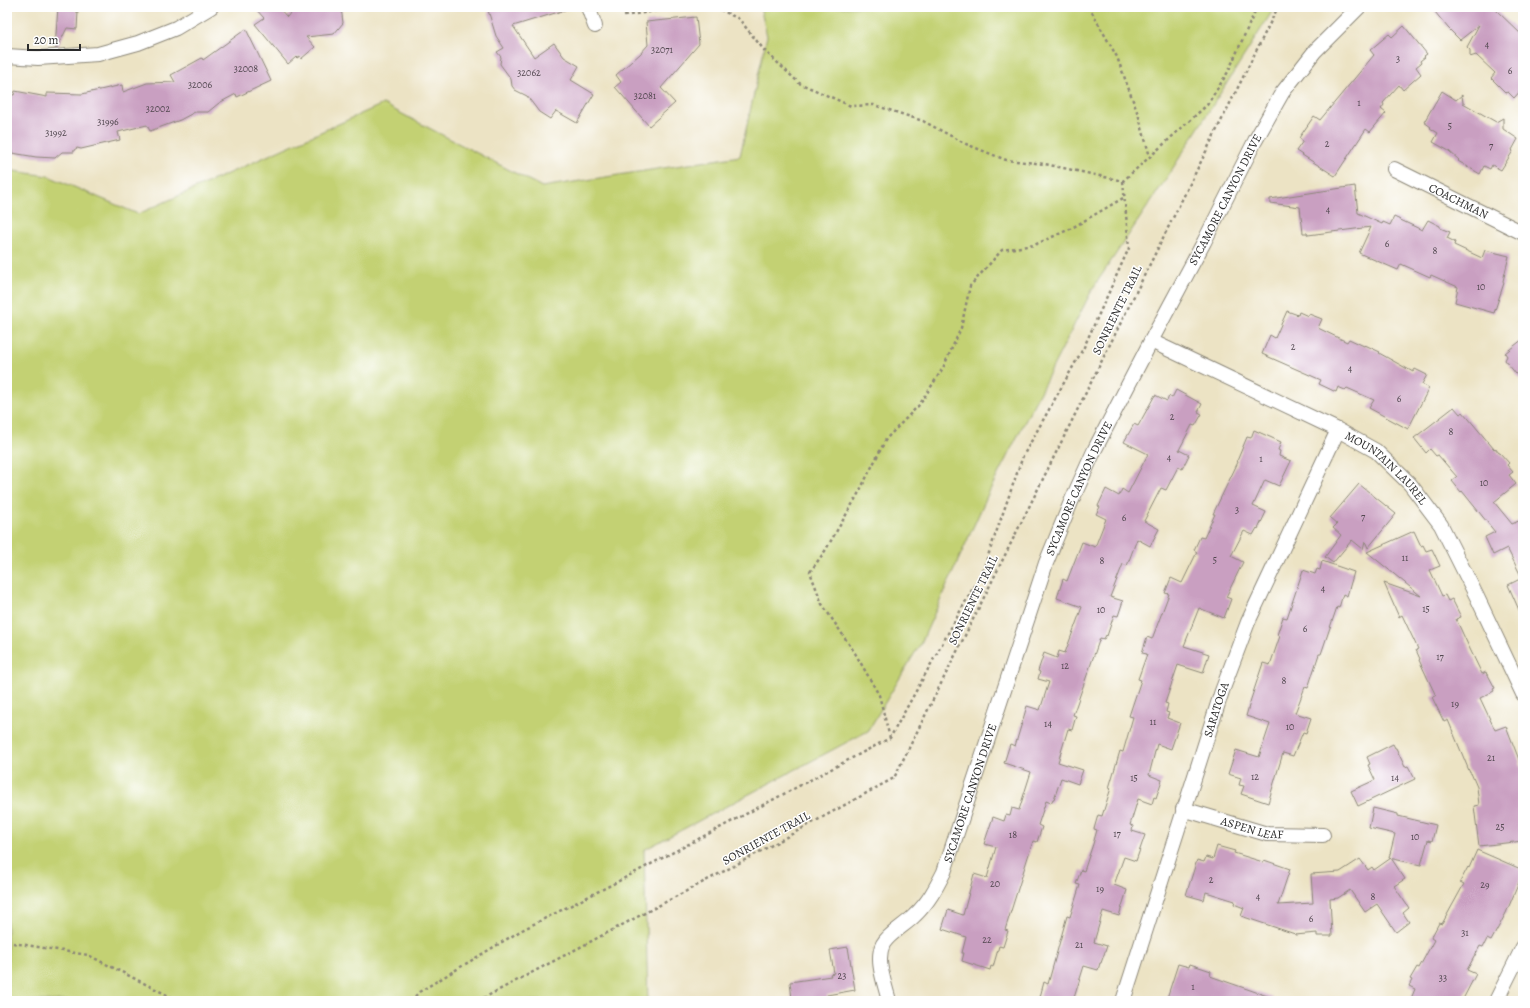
<svg xmlns="http://www.w3.org/2000/svg" width="1530" height="1008" font-family="Alegreya,serif">
<style>
.green{fill:#c3d173;stroke:#777e4f}
.building{fill:#c99fc1}
.lines{fill:none;stroke-linecap:round;stroke-linejoin:round}
.minor-casing{stroke:#8c8778;stroke-width:16}
.path{stroke:#8c8778;stroke-width:2.5;stroke-dasharray:3 3;stroke-linecap:butt}
.minor{stroke:#fff;stroke-width:14}
.labels{text-anchor:middle;stroke-width:3;stroke-linejoin:round;paint-order:stroke}
.number-label{font-size:10px;fill:#524850}
.street-label{font-size:12px;fill:#2b2b2b;stroke:#fff}
</style>
<rect width="100%" height="100%" fill="#fff"/>
<filter id="ink" filterUnits="userSpaceOnUse"><feTurbulence type="fractalNoise" baseFrequency=".025" numOctaves="2"/><feDisplacementMap in="SourceGraphic" scale="8" xChannelSelector="R" yChannelSelector="G"/><feConvolveMatrix kernelMatrix="1 2 1 2 8 2 1 2 1" color-interpolation-filters="sRGB"/></filter>
<filter id="wash" filterUnits="userSpaceOnUse"><feTurbulence type="fractalNoise" baseFrequency=".012" numOctaves="4" result="noise"/><feDisplacementMap in="SourceGraphic" scale="16" xChannelSelector="R" yChannelSelector="G"/><feGaussianBlur stdDeviation="0.9" result="paint"/><feColorMatrix in="noise" values="0 0 0 0 0 0 0 0 0 0 0 0 0 0 0 0 0 1.4 0 .05"/><feComposite in="paint" operator="in"/></filter>
<g filter="url(#wash)">
<rect width="100%" height="100%" fill="#ece3c4"/>
<path class="green" d="M760 7H1275L1166 179 1093 288 988 494 922 641 868 731 644 850 648 1001H7V170L48 176 138 214 383 104 542 187 740 156 767 36Z"/>
<g id="blocks">
<path class="building" d="M58 7H76V12H78L77 29 67 28 57 48H55Z
M254 7H278L287 17 295 7H341L343 23 334 34 306 37 315 47 301 59 300 56 297 58 296 57 288 64 255 24 264 18Z
M487 7H564L565 10 513 26 534 57 554 43 564 57 579 66 571 80 594 94 577 123 556 111 550 119 539 112 527 96 515 90 512 86 511 79 500 64 501 57 497 52 504 48 496 36Z
M1431 7H1499L1496 10 1523 36V88L1514 98 1508 92 1506 93 1491 78 1495 73 1476 55 1470 57V50L1467 47 1479 25 1460 40 1448 28Z
M696 17 699 44 661 88 675 103 649 126 615 87 621 82 616 75 640 54 648 45 646 22Z
M1404 26 1427 54 1424 56 1425 57 1420 61 1421 63 1416 67 1421 74 1403 90 1399 85 1383 103 1384 105 1381 109 1386 113 1370 132 1366 129 1335 176 1296 151 1303 141 1299 138 1314 116 1320 120 1374 55 1370 50 1389 34 1392 37Z
M246 29 271 81 237 97 236 94 219 103 208 112H195L180 120 150 131 147 125 118 132 120 140 81 149 77 148 74 150V152H62L55 158 36 157 12 153V151L7 150V94L14 95 15 91 47 97V93L82 94 122 85 123 92 147 83 175 82 171 75 202 58 203 60Z
M1442 91 1456 100 1462 95 1463 103 1496 122 1503 118V129L1518 139 1512 150 1513 151 1501 170 1492 165 1490 169 1484 166 1480 174 1458 161 1459 160 1449 151 1433 142 1438 133 1430 128 1431 127 1424 122Z
M1355 186 1358 213 1382 224 1383 222 1390 225 1394 217 1422 230 1428 220 1440 226V228L1450 232 1447 238 1455 242 1454 245 1482 258 1485 250 1509 256 1503 281 1504 283 1494 313 1455 302 1458 287 1431 275 1430 277 1401 264 1398 270 1361 254 1359 253 1371 227 1308 235 1307 233H1303L1300 207 1270 203V199Z
M1287 311 1298 315 1299 312 1308 316 1309 314 1322 319 1318 328 1347 342 1349 339 1364 346 1365 345 1380 352 1379 353 1413 372 1415 369 1427 375 1422 384 1429 388 1408 429 1369 408 1374 400 1347 388 1345 390 1338 387 1336 392 1319 384 1321 380 1262 354 1270 335 1275 338Z
M1523 339V383L1505 360 1507 356 1505 353Z
M1176 390 1202 404 1198 412 1202 414 1195 426 1192 425 1179 450 1189 455 1182 469 1178 467 1166 490 1161 488 1144 521 1159 529 1150 546 1137 539 1127 566 1123 564 1110 597 1123 601 1118 616 1114 615 1107 636 1106 635 1104 639 1100 638 1073 715 1076 716 1072 730 1068 729 1058 762 1083 770 1078 784 1061 778 1054 799H1053L1051 803 1046 801 1038 825 1042 827 1037 842 1033 841 1005 930 1008 931 1003 947 999 946 993 967 991 966 990 970 962 961 964 953H962L966 937 942 929 948 910 963 915 974 874 987 878 996 847 984 844 993 817 1004 821 1006 815 1010 816 1012 808 1019 810 1031 772 1004 763 1010 744 1015 746 1027 706 1040 710 1049 682 1038 679 1040 672 1038 671 1044 653 1057 658 1059 651 1065 653 1082 607 1057 598 1063 579 1067 581 1082 542 1095 547 1106 519 1096 514 1100 507 1098 506 1106 489 1119 496 1122 489 1128 493 1148 454 1124 442 1134 424 1138 426 1155 395 1167 401 1169 396 1172 398Z
M1454 407 1460 414 1463 412 1494 449 1495 448 1499 453H1500L1509 463 1507 465 1513 472 1509 475 1516 484 1494 502 1512 524 1523 519V619L1508 585 1522 578 1507 548 1493 555 1485 537 1495 532 1462 491 1461 492 1452 481 1457 477 1438 455 1436 456 1430 449 1426 453 1414 438Z
M1254 430 1281 442 1278 450 1280 451 1279 456 1291 461 1279 486 1265 480 1253 506 1266 512 1258 529 1257 528 1253 535 1244 531 1231 556 1243 562 1226 597 1231 599 1224 618 1199 608 1184 646 1209 654 1203 673 1178 665 1165 703 1168 704 1166 712 1169 713 1167 718 1180 723 1171 749 1157 744 1149 775 1162 780 1156 798 1154 797 1152 804 1138 799 1130 825 1133 826 1132 831 1145 835 1136 861 1124 857 1114 885 1127 890 1119 916 1103 911 1094 942 1107 946 1101 963H1100L1098 970 1084 966 1073 1001H1042L1043 998 1040 997 1044 982 1048 984 1067 916 1070 917 1080 885 1076 884 1081 870 1084 871 1093 844 1097 830 1094 829 1098 815 1102 816 1111 788H1109L1120 751 1123 752 1133 717 1129 716 1141 680 1138 679 1147 654 1142 653 1147 637 1152 639 1169 594 1165 593 1171 578 1182 583 1197 552 1194 550 1200 537 1204 538 1215 514H1213L1238 462 1237 461 1247 437 1251 438Z
M1359 484 1396 514 1368 548 1365 541 1363 549 1352 540 1333 563 1325 557 1341 535 1333 528 1337 524 1330 518Z
M1414 531 1421 546 1423 545 1426 551 1432 549 1440 566 1430 570 1442 596 1445 595 1448 601 1452 599 1461 617 1456 619 1469 647 1482 674 1486 672 1487 675H1488L1495 688 1493 689 1494 691 1480 698 1495 730 1506 726 1523 770V841L1479 846 1474 806 1479 805 1477 787 1471 773H1470L1448 720 1444 722 1432 697 1436 696 1419 660 1420 659 1416 650 1418 649 1402 615 1399 617 1384 583 1421 596 1367 552Z
M1322 561 1354 572 1347 596 1343 594 1339 608 1337 607 1321 654H1319L1308 688 1305 687 1295 713 1311 718 1306 733 1303 732 1293 756 1283 753 1268 803 1241 794 1244 786 1239 785 1241 778 1228 774 1236 750 1259 757 1270 724 1246 716 1251 699 1263 663 1270 665 1280 636 1277 635 1283 617 1287 618 1303 570 1315 574 1317 569 1320 570Z
M1393 744 1395 748H1396L1405 767 1408 766 1415 779 1358 806 1351 791 1375 780 1368 765 1370 764 1367 757Z
M1373 808 1398 814V816L1436 825 1432 841 1428 840 1421 865 1389 858 1395 834 1369 828Z
M1217 846 1235 851 1234 853 1263 862 1264 860 1290 869 1278 905 1313 903 1311 874 1340 872 1360 859 1368 870 1372 867 1374 870 1391 858 1405 879 1394 886 1409 908 1403 913 1409 922 1396 932 1377 904 1365 912 1350 890 1338 898 1330 899 1332 936H1317V933L1295 935V934L1241 916 1244 908 1234 904 1235 901 1206 892 1204 900 1186 895 1197 860 1204 862 1206 857 1213 859Z
M1477 850 1523 870V873L1506 913 1491 941 1487 939 1483 947 1480 946 1467 970 1476 974 1462 1001H1410L1415 989 1409 986 1412 980 1410 979 1417 967 1419 968 1434 940 1431 938 1439 923 1442 924 1464 884 1460 882 1468 867 1469 868Z
M848 947 855 990 827 995 828 1001H799L798 998 792 999 790 982 831 976 830 974 834 973 830 950Z
M1178 964 1189 967 1190 964 1211 971 1210 976 1273 998 1272 1001H1166Z"/>
</g>
</g>
<g filter="url(#ink)">
<use href="#blocks" fill-opacity="0" stroke="#8c8778" stroke-width="1"/>
<g class="lines">
<defs>
<g id="minor">
<path d="M588 7 595 26"/>
<path d="M7 56 38 58 98 54 138 43 176 28 211 7"/>
<path id="s1" d="M1394 169 1523 233"/>
<path id="s2" d="M1151 341 1338 430 1376 451 1410 484 1441 525 1477 597 1523 694"/>
<path id="s3" d="M1183 809 1267 834 1323 835"/>
<path id="s4" d="M889 1001C885 984 875 960 883 944 889 933 907 924 915 915 928 903 936 888 944 872L1046 563 1071 502 1095 449 1151 341 1204 242 1255 141 1282 93 1315 51 1359 7"/>
<path id="s5" d="M1123 1001 1222 691 1248 622 1338 430"/>
<path d="M1496 1001 1523 947"/>
</g>
</defs>
<use href="#minor" class="minor-casing"/>
<path class="path" d="M715 7 739 19 764 50 799 83 851 106 874 105 923 121 966 144 1006 160 1045 164 1123 181 1207 105 1228 72 1257 7
M1089 7 1117 57 1139 117 1150 157
M624 16 680 7
M890 738 879 695 855 653 822 604 810 572 825 551 857 496 886 439 920 404 943 368 961 328 970 286 1002 250 1034 245 1070 229 1125 197
M7 942 88 955 179 1001
M411 1001 419 992 522 930 615 883 890 738 983 570 1023 456 1084 347 1129 248 1123 181
M478 1001 730 868 894 778 1278 7"/>
<use href="#minor" class="minor"/>
</g>
</g>
<g class="labels">
<g class="number-label">
<text x="1487" y="48">4</text>
<text x="662" y="53">32071</text>
<text x="1398" y="62">3</text>
<text x="246" y="72">32008</text>
<text x="1510" y="74">6</text>
<text x="529" y="76">32062</text>
<text x="200" y="88">32006</text>
<text x="645" y="99">32081</text>
<text x="1359" y="106">1</text>
<text x="158" y="112">32002</text>
<text x="108" y="125">31996</text>
<text x="1450" y="129">5</text>
<text x="56" y="136">31992</text>
<text x="1327" y="147">2</text>
<text x="1491" y="149">7</text>
<text x="1328" y="213">4</text>
<text x="1387" y="247">6</text>
<text x="1435" y="254">8</text>
<text x="1481" y="290">10</text>
<text x="1293" y="350">2</text>
<text x="1350" y="372">4</text>
<text x="1399" y="402">6</text>
<text x="1172" y="420">2</text>
<text x="1451" y="435">8</text>
<text x="1169" y="461">4</text>
<text x="1261" y="462">1</text>
<text x="1484" y="486">10</text>
<text x="1237" y="513">3</text>
<text x="1363" y="520">7</text>
<text x="1124" y="521">6</text>
<text x="1405" y="561">11</text>
<text x="1215" y="563">5</text>
<text x="1102" y="564">8</text>
<text x="1323" y="592">4</text>
<text x="1426" y="612">15</text>
<text x="1101" y="613">10</text>
<text x="1305" y="632">6</text>
<text x="1440" y="660">17</text>
<text x="1065" y="669">12</text>
<text x="1284" y="684">8</text>
<text x="1455" y="707">19</text>
<text x="1153" y="725">11</text>
<text x="1048" y="727">14</text>
<text x="1290" y="730">10</text>
<text x="1491" y="761">21</text>
<text x="1255" y="780">12</text>
<text x="1134" y="781">15</text>
<text x="1395" y="781">14</text>
<text x="1500" y="830">25</text>
<text x="1117" y="837">17</text>
<text x="1013" y="838">18</text>
<text x="1415" y="840">10</text>
<text x="1211" y="883">2</text>
<text x="995" y="887">20</text>
<text x="1485" y="888">29</text>
<text x="1100" y="892">19</text>
<text x="1258" y="900">4</text>
<text x="1373" y="900">8</text>
<text x="1311" y="922">6</text>
<text x="1465" y="936">31</text>
<text x="987" y="943">22</text>
<text x="1079" y="948">21</text>
<text x="842" y="979">23</text>
<text x="1443" y="981">33</text>
<text x="1193" y="990">1</text>
</g>
<g class="street-label">
<text dy="4" stroke="none"><textPath href="#s4" startOffset="885">SYCAMORE CANYON DRIVE</textPath></text>
<text dy="4" stroke="none"><textPath href="#s1" startOffset="72">COACHMAN</textPath></text>
<text transform="translate(1117 310) rotate(-64)" y="4">SONRIENTE TRAIL</text>
<text dy="4" stroke="none"><textPath href="#s2" startOffset="269">MOUNTAIN LAUREL</textPath></text>
<text dy="4" stroke="none"><textPath href="#s4" startOffset="561">SYCAMORE CANYON DRIVE</textPath></text>
<text transform="translate(973 600) rotate(-64)" y="4">SONRIENTE TRAIL</text>
<text dy="4" stroke="none"><textPath href="#s5" startOffset="306">SARATOGA</textPath></text>
<text dy="4" stroke="none"><textPath href="#s4" startOffset="237">SYCAMORE CANYON DRIVE</textPath></text>
<text dy="4" stroke="none"><textPath href="#s3" startOffset="72">ASPEN LEAF</textPath></text>
<text transform="translate(766 838) rotate(-29)" y="4">SONRIENTE TRAIL</text>
</g>
</g>
<rect width="1530" height="1008" fill="none" stroke="#fff" stroke-width="24"/>
<path d="M28 44v6h52v-6" fill="none" stroke="#2b2b2b" stroke-width="2"/>
<text x="34" y="44" font-size="12" fill="#2b2b2b" stroke="#ffffff" stroke-width="3" paint-order="stroke">20 m</text>
</svg>
